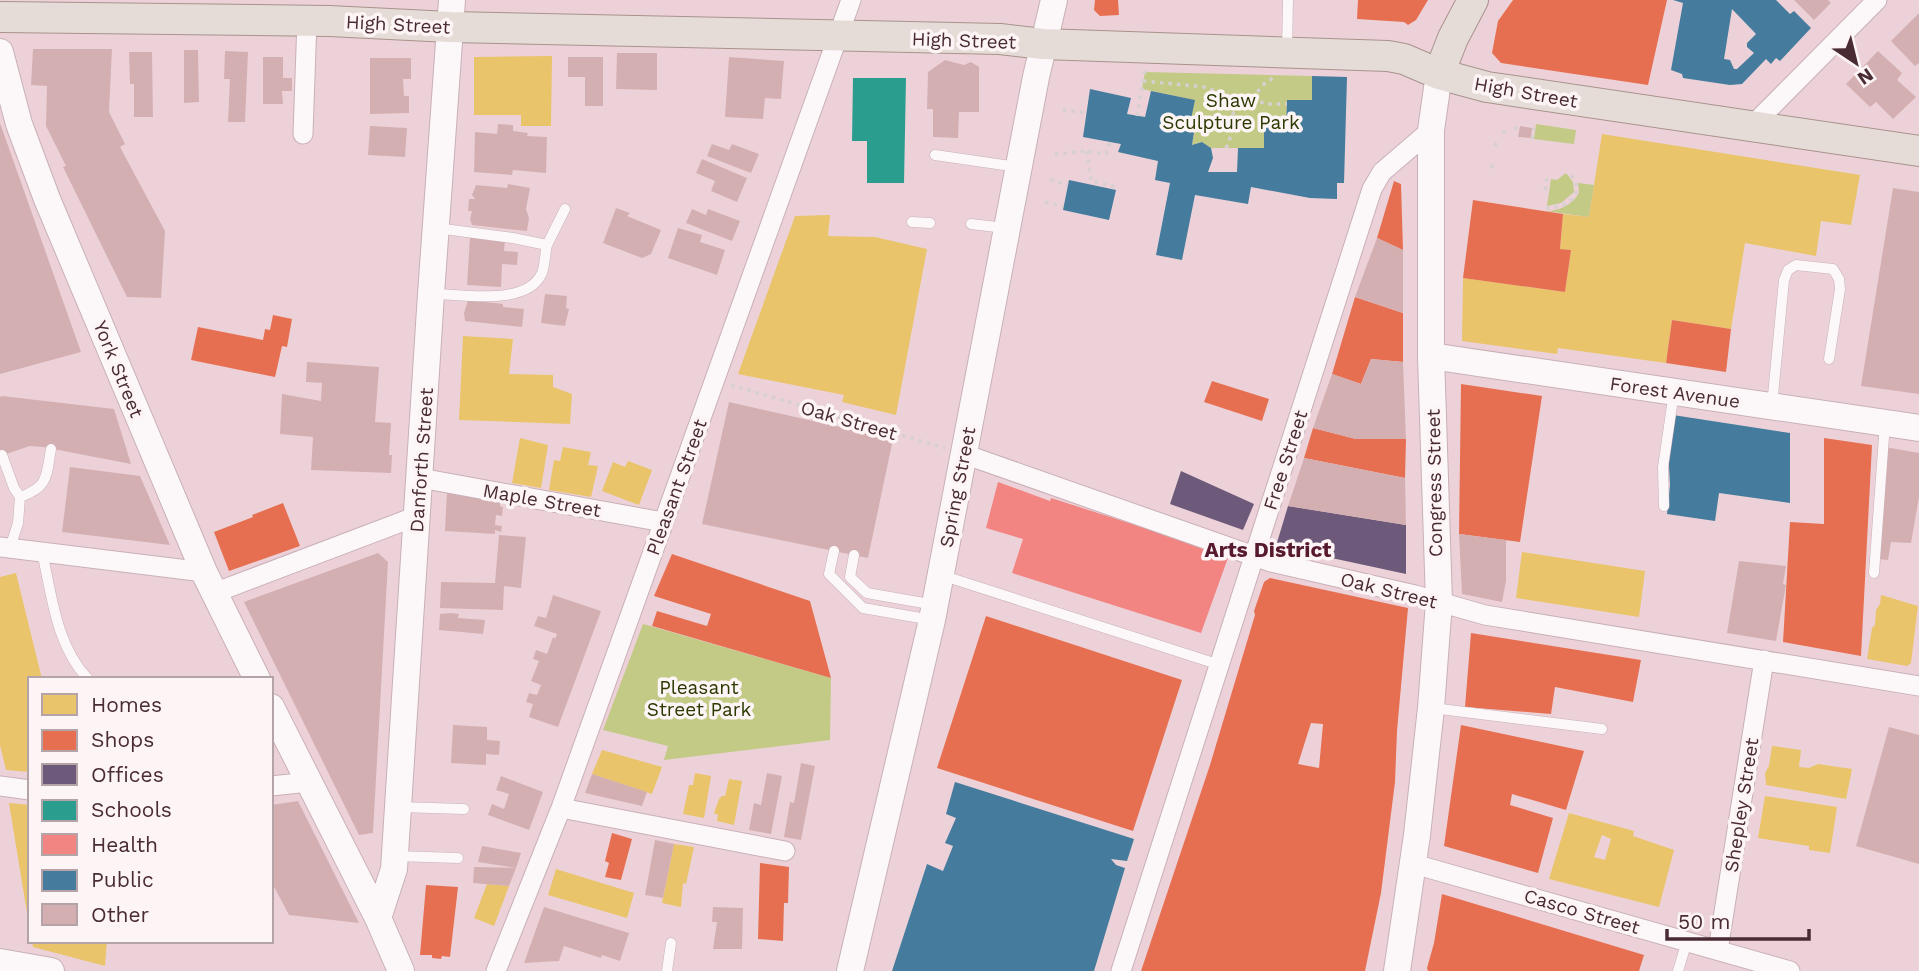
<svg xmlns="http://www.w3.org/2000/svg" width="1919" height="971" font-family="'Work Sans',sans-serif">
<style>
.green{fill:#c3ca85}
.homes{fill:#e9c46a;fill-rule:evenodd}
.shops{fill:#e76f51;fill-rule:evenodd}
.offices{fill:#6d597a}
.schools{fill:#2a9d8f}
.health{fill:#f28482}
.public{fill:#457b9d;fill-rule:evenodd}
.building{fill:#d4afb2}
.lines{fill:none;stroke-linecap:round;stroke-linejoin:round}
.lane-casing{stroke:#c9b0b6;stroke-width:11}
.street-casing{stroke:#c9b0b6;stroke-width:21}
.secondary-casing{stroke:#c9b0b6;stroke-width:28}
.primary-casing{stroke:#a9928b;stroke-width:32}
.path{stroke:#d7cfd0;stroke-width:3.5;stroke-dasharray:3.5 5;stroke-linecap:butt}
.lane{stroke:#fcf8f9;stroke-width:10}
.street{stroke:#fcf8f9;stroke-width:19}
.secondary{stroke:#fcf8f9;stroke-width:26}
.primary{stroke:#e5dcd7;stroke-width:30}
.labels{text-anchor:middle;stroke-width:7;stroke-linejoin:round;paint-order:stroke}
.street-label{font-size:19px;fill:#492b33;stroke:#fcf4f5}
.park-label{font-size:19px;fill:#2c3900;stroke:#fcf4f5}
.neighbourhood-label{font-size:21px;font-weight:bold;fill:#56192e;stroke:#fcf4f5}
</style>
<rect width="100%" height="100%" fill="#ecd2d8"/>
<path class="green" d="M1145 72 1312 76V100H1287L1286 127 1265 126 1264 148H1211L1202 142 1192 145 1196 120 1191 119 1194 100 1142 89Z
M1536 124 1576 130 1574 144 1534 139Z
M1566 173 1573 182 1574 192 1561 203 1547 206 1551 179 1557 180Z
M1578 183 1594 185 1589 217 1546 211C1559 211 1572 205 1579 193Z
M643 624 831 678 830 740 664 760 668 746 603 730Z"/>
<path class="homes" d="M552 56 551 126H521V115H474V57Z
M1602 134 1860 175 1851 225 1821 221 1816 256 1745 243 1731 329 1672 320 1666 363 1558 348 1557 354 1462 341 1463 278 1565 292 1571 250 1560 249 1563 214 1589 217Z
M830 215 828 236 875 237 927 249 896 415 842 402 844 395 738 374 795 216Z
M463 336 513 339 509 374 553 375V387L572 394 570 424 459 420Z
M520 438 548 445 541 488 512 483Z
M563 447 591 452 588 465 598 466 591 497 549 490 554 460 560 461Z
M628 461 652 470 639 505 602 491 613 462 625 467Z
M1522 552 1645 571 1639 617 1516 598Z
M16 573 42 679H30V772L6 770 0 745V577Z
M1881 595 1918 606 1911 663 1907 666 1867 659 1872 628 1875 625 1876 610 1880 604Z
M1772 746 1801 750 1799 767 1809 768 1818 764 1852 769 1846 799 1766 785 1765 773 1769 766Z
M602 750 662 767 652 794 592 774Z
M695 773 711 776 704 818 683 814 689 785H693Z
M729 779 742 781 734 825 717 821 718 815 714 813 719 799 722 796H725Z
M1765 796 1837 807 1830 853 1809 850V846L1758 838Z
M9 803 30 805V919H28Z
M1569 813 1634 831 1633 836 1674 850 1659 907 1549 879ZM1602 835 1611 839 1605 860 1594 857Z
M674 844 694 847 686 884 683 883 681 907 662 903Z
M556 869 634 893 627 918 548 895Z
M487 884 509 886 494 926 474 918Z
M32 941H107L105 966 33 947Z"/>
<path class="shops" d="M1095 0H1118L1119 15 1100 16 1094 10Z
M1358 0H1428L1416 20 1408 25 1404 22 1357 19Z
M1513 0H1667L1648 85 1501 63 1492 53 1498 21Z
M1394 181 1401 184 1403 250 1377 238Z
M1473 200 1563 214 1560 249 1571 250 1565 292 1463 278Z
M1355 297 1403 313V362L1371 359 1361 384 1332 374Z
M273 315 292 319 287 347 282 346 275 377 191 360 198 327 263 340 265 329 270 330Z
M1672 320 1731 329 1726 372 1666 363Z
M1212 381 1269 399 1262 421 1204 402Z
M1461 384 1542 396 1520 542 1459 534Z
M1313 428 1356 439H1406L1405 478 1304 458Z
M1824 438 1872 445 1861 656 1783 642 1790 522 1824 524Z
M283 503 300 546 229 571 214 532 253 517 252 515Z
M672 554 810 601 831 678 652 626 657 611 707 626 711 614 654 596Z
M1270 578 1408 608 1397 731 1395 782 1381 893 1365 971H1141L1210 765 1255 615 1254 611 1264 582ZM1311 723 1323 724 1319 768 1298 764Z
M986 616 1182 680 1133 831 937 768Z
M1471 633 1641 660 1633 702 1555 687 1551 714 1465 707Z
M1461 725 1584 751 1566 810 1512 794 1510 805 1553 818 1538 873 1444 846Z
M612 833 632 839 621 880 605 877 609 863 605 861Z
M760 863 789 867 788 903H784L783 941 758 939Z
M426 885 458 887 450 957 442 956 441 959 432 958V955H420Z
M1442 894 1644 955 1639 971H1428L1427 968 1434 943Z"/>
<path class="offices" d="M1181 471 1254 504 1243 530 1170 504Z
M1288 506 1406 525V574L1276 546Z"/>
<path class="schools" d="M853 78H906L904 183H867V141H852Z"/>
<path class="health" d="M998 482 1050 501 1051 498 1229 555 1201 633 1012 573 1023 539 986 528Z"/>
<path class="public" d="M1673 0H1776L1790 14 1794 11 1811 28 1780 61 1776 58 1771 64 1766 59 1742 84 1730 85 1683 78 1682 74 1671 70 1683 3ZM1732 9 1756 34 1747 43V47L1754 53 1737 69H1734L1730 60 1724 59Z
M1312 76 1347 77 1344 183H1337V199L1310 198 1251 187 1248 204 1195 195 1182 260 1156 255 1170 183 1155 180 1158 161 1118 152 1121 144 1083 137 1090 89 1131 98 1127 114 1145 117 1151 91 1195 100 1191 119H1196L1192 145 1202 142 1211 148 1213 158 1208 172H1237L1238 148H1264V126L1286 127 1287 100H1312Z
M1069 180 1116 190 1109 220 1063 210Z
M1673 415 1790 433V503L1719 493 1715 521 1667 514 1670 485 1668 447Z
M955 782 1134 839 1127 861 1111 859 1116 865 1125 868 1094 971H892L927 864 943 871 953 846 945 843 956 818 946 814Z"/>
<path class="building" d="M1794 0H1828L1831 3 1814 20Z
M1919 13V63L1915 66 1891 41Z
M33 49H112L109 112 125 144 120 147 165 231 161 298 127 297 63 167 66 166 46 126 47 86 31 85Z
M184 50H198L199 102 184 103Z
M225 51 248 52 245 122H228L230 79H224Z
M1878 51 1902 73 1897 80 1916 97 1893 119 1876 102 1870 107 1846 84Z
M129 52H152L153 117H134V84H130Z
M617 53H657V90L616 89Z
M263 57H283V78H292V91H282L283 104H263Z
M568 57H603V106H585V77H568Z
M729 57 784 61 781 99 765 98 763 119 725 117Z
M370 58H411V79H403L404 96H409V113L370 114Z
M945 60 964 65 971 62 979 67V112H959L958 138 933 137V109H927L928 72Z
M0 123 81 352 0 374Z
M498 124 513 125V131L528 133 527 136 547 137 546 173 513 170 512 175 474 172 475 132 497 134Z
M370 126 407 128 405 157 368 155Z
M1520 126 1532 128 1531 138 1518 137Z
M712 144 729 150 732 144 759 154 751 173 707 156Z
M702 159 747 178 737 202 711 191 715 181 696 173Z
M508 184 530 188 526 209 529 218 527 231 472 225 470 219 472 211H468L469 199H475L472 195 476 185 507 188Z
M1893 188 1919 192V394L1861 386Z
M616 208 630 213 627 216 661 230 651 254 642 258 603 243Z
M692 209 706 215 708 209 740 221 732 241 686 223Z
M678 228 702 235 700 242 725 250 717 275 668 258Z
M470 237 505 240 504 251 518 252 517 265 502 264 501 287 467 285Z
M1377 238 1403 250V313L1355 297Z
M545 294 567 296 566 308 569 309 565 326 541 323Z
M468 300 503 304V307L524 309 522 327 465 321 464 313Z
M1371 359 1403 362 1406 439H1356L1313 428 1332 374 1361 384Z
M307 362 379 367 375 422 391 423 389 455H392L391 473 311 470 313 437 280 434 282 394 321 401 322 383 306 382Z
M2 396 114 409 131 464 43 447 30 446 0 456V397Z
M729 402 893 439 868 558 702 524Z
M1885 447 1919 453V497L1911 543 1891 542 1888 560 1878 559Z
M1304 458 1405 478 1406 525 1288 506Z
M70 467 140 476 170 545 62 532Z
M447 492 500 502V506L503 507 502 516 496 515 495 525 502 526 501 532 495 530V534L445 531Z
M1459 534 1506 540V581L1502 602 1462 594Z
M499 535 526 537 521 588 504 586 503 610 440 608 441 582 495 583Z
M378 553 388 562 373 833 359 835 244 602Z
M1739 561 1786 566 1783 584 1786 585 1776 641 1727 633Z
M553 595 601 611 558 727 529 717 533 704 526 702 529 693 537 695 541 685 531 681 539 661 533 659 536 650 547 654 553 637 555 639 557 634 534 626 538 616 546 618Z
M451 613 459 614 458 618 485 620 483 634 439 630 440 614Z
M453 725 487 727V740L500 741 499 755 486 754V765L451 763Z
M1889 727 1919 735V864L1856 846Z
M801 763 815 766 801 840 784 837 790 802 794 803Z
M767 773 782 776 771 834 749 830 754 803 761 805Z
M592 774 647 792 642 806 585 793Z
M501 776 543 792 529 830 488 815 492 804 504 809 509 794 496 790Z
M298 801 359 923 289 915 271 881V805Z
M655 840 674 844 663 898 645 895Z
M482 846 521 853 516 868 509 886 473 883 474 867 516 868 478 862Z
M544 907 629 933 620 961 602 955 601 958 564 946 559 961 524 963Z
M713 907 743 908 742 949H713L717 922H712Z"/>
<g class="lines">
<defs>
<path id="lane" d="M1287 51 1288 0
M935 155 1018 167
M912 222 930 223
M971 224 1005 228
M436 228 513 238 547 245 565 209
M432 294C462 294 527 307 542 273 545 265 545 253 547 245
M1772 406 1784 280 1788 270 1796 265 1833 269 1839 279 1840 289 1829 359
M2 455 14 488 20 497 18 523 10 548
M20 497C49 487 46 476 51 449
M1664 506 1663 467 1674 392
M834 551 829 574 863 608 932 620
M42 552C52 596 56 645 88 679
M854 555 850 577 867 593 935 605
M1874 573 1885 423
M944 576 1220 665
M1432 708 1602 729
M399 807 464 809
M395 856 458 858
M667 971 671 943
M1678 971 1687 941"/>
<path id="street" d="M1750 128 1877 0
M303 134 307 20
M964 454 1271 562 1415 595 1485 615 1919 686
M420 478 663 522
M0 547 204 572
M214 593 417 516
M0 786 30 790
M271 786 309 782
M561 808 785 851
M1414 864 1790 971
M1718 950 1764 660
M496 971 561 808 851 0
M1121 971 1372 189 1382 172 1431 130"/>
<path id="secondary" d="M0 52 19 124 47 199 204 572 257 679
M1431 356 1919 428
M271 707 378 918 401 971
M378 918 394 869 431 294 452 0
M0 962 51 971
M850 971 932 620 1036 77 1054 0
M1397 971 1417 835 1431 708 1439 602 1431 356V130L1439 74"/>
<path id="primary" d="M0 17 329 21 450 27 1000 39 1043 44 1388 56 1404 59 1439 74 1487 87 1919 151
M1439 74 1453 38 1473 0"/>
</defs>
<use href="#lane" class="lane-casing"/>
<use href="#street" class="street-casing"/>
<use href="#secondary" class="secondary-casing"/>
<use href="#primary" class="primary-casing"/>
<path class="path" d="M1143 81 1204 87 1238 99 1254 96 1264 84 1276 76
M1254 96 1264 104H1287
M1063 110 1087 113
M1137 116 1145 70
M1516 130V126
M1503 131 1506 135
M1532 139 1534 128
M1494 144 1499 145
M1226 148C1235 132 1229 115 1238 99
M1087 151 1091 181 1115 187
M1055 154 1087 151 1106 154 1110 142
M1490 166 1495 167
M1050 180 1068 185
M1545 190 1547 178
M1045 202 1063 206
M1546 208C1558 209 1578 201 1577 187 1576 181 1572 176 1568 172
M731 385 945 448"/>
<use href="#lane" class="lane"/>
<use href="#street" class="street"/>
<use href="#secondary" class="secondary"/>
<use href="#primary" class="primary"/>
</g>
<g class="labels">
<g class="street-label">
<text transform="translate(398 24) rotate(3)" y="7">High Street</text>
<text transform="translate(964 40) rotate(2)" y="7">High Street</text>
<text transform="translate(1526 92) rotate(10)" y="7">High Street</text>
<text transform="translate(119 369) rotate(68)" y="7">York Street</text>
<text transform="translate(1675 392) rotate(8)" y="7">Forest Avenue</text>
<text transform="translate(849 420) rotate(16)" y="7">Oak Street</text>
<text transform="translate(421 460) rotate(-86)" y="7">Danforth Street</text>
<text transform="translate(1285 460) rotate(-72)" y="7">Free Street</text>
<text transform="translate(1434 483) rotate(-91)" y="7">Congress Street</text>
<text transform="translate(676 487) rotate(-70)" y="7">Pleasant Street</text>
<text transform="translate(957 487) rotate(-79)" y="7">Spring Street</text>
<text transform="translate(542 500) rotate(10)" y="7">Maple Street</text>
<text transform="translate(1389 590) rotate(14)" y="7">Oak Street</text>
<text transform="translate(1741 805) rotate(-81)" y="7">Shepley Street</text>
<text transform="translate(1582 911) rotate(16)" y="7">Casco Street</text>
</g>
<g class="park-label">
<text x="1231" y="107">Shaw<tspan x="1231" dy="22">Sculpture Park</tspan></text>
<text x="699" y="694">Pleasant<tspan x="699" dy="22">Street Park</tspan></text>
</g>
<g class="neighbourhood-label">
<text x="1268" y="557">Arts District</text>
</g>
</g>
<rect x="28" y="677" width="245" height="266" fill="#fcf4f5" stroke="#b4a4a7" stroke-width="2"/>
<rect x="42" y="694" width="35" height="21" fill="#e9c46a" stroke="#b4a4a7" stroke-width="2"/>
<text x="91" y="712" font-size="21" fill="#492b33">Homes</text>
<rect x="42" y="730" width="35" height="21" fill="#e76f51" stroke="#b4a4a7" stroke-width="2"/>
<text x="91" y="747" font-size="21" fill="#492b33">Shops</text>
<rect x="42" y="764" width="35" height="21" fill="#6d597a" stroke="#b4a4a7" stroke-width="2"/>
<text x="91" y="782" font-size="21" fill="#492b33">Offices</text>
<rect x="42" y="800" width="35" height="21" fill="#2a9d8f" stroke="#b4a4a7" stroke-width="2"/>
<text x="91" y="817" font-size="21" fill="#492b33">Schools</text>
<rect x="42" y="834" width="35" height="21" fill="#f28482" stroke="#b4a4a7" stroke-width="2"/>
<text x="91" y="852" font-size="21" fill="#492b33">Health</text>
<rect x="42" y="870" width="35" height="21" fill="#457b9d" stroke="#b4a4a7" stroke-width="2"/>
<text x="91" y="887" font-size="21" fill="#492b33">Public</text>
<rect x="42" y="904" width="35" height="21" fill="#d4afb2" stroke="#b4a4a7" stroke-width="2"/>
<text x="91" y="922" font-size="21" fill="#492b33">Other</text>
<g transform="translate(1856 63) rotate(145)" stroke="#fcf4f5" stroke-width="5" paint-order="stroke">
<path d="M0-5L12 26L0 18L-12 26Z" fill="#492b33"/>
<text y="-10" font-size="19" font-weight="bold" text-anchor="middle" fill="#492b33">N</text>
</g>
<path d="M1667 929v10h142v-10" fill="none" stroke="#492b33" stroke-width="3.5"/>
<text x="1678" y="929" font-size="21" fill="#492b33" stroke="#fcf4f5" stroke-width="5" paint-order="stroke">50 m</text>
</svg>
